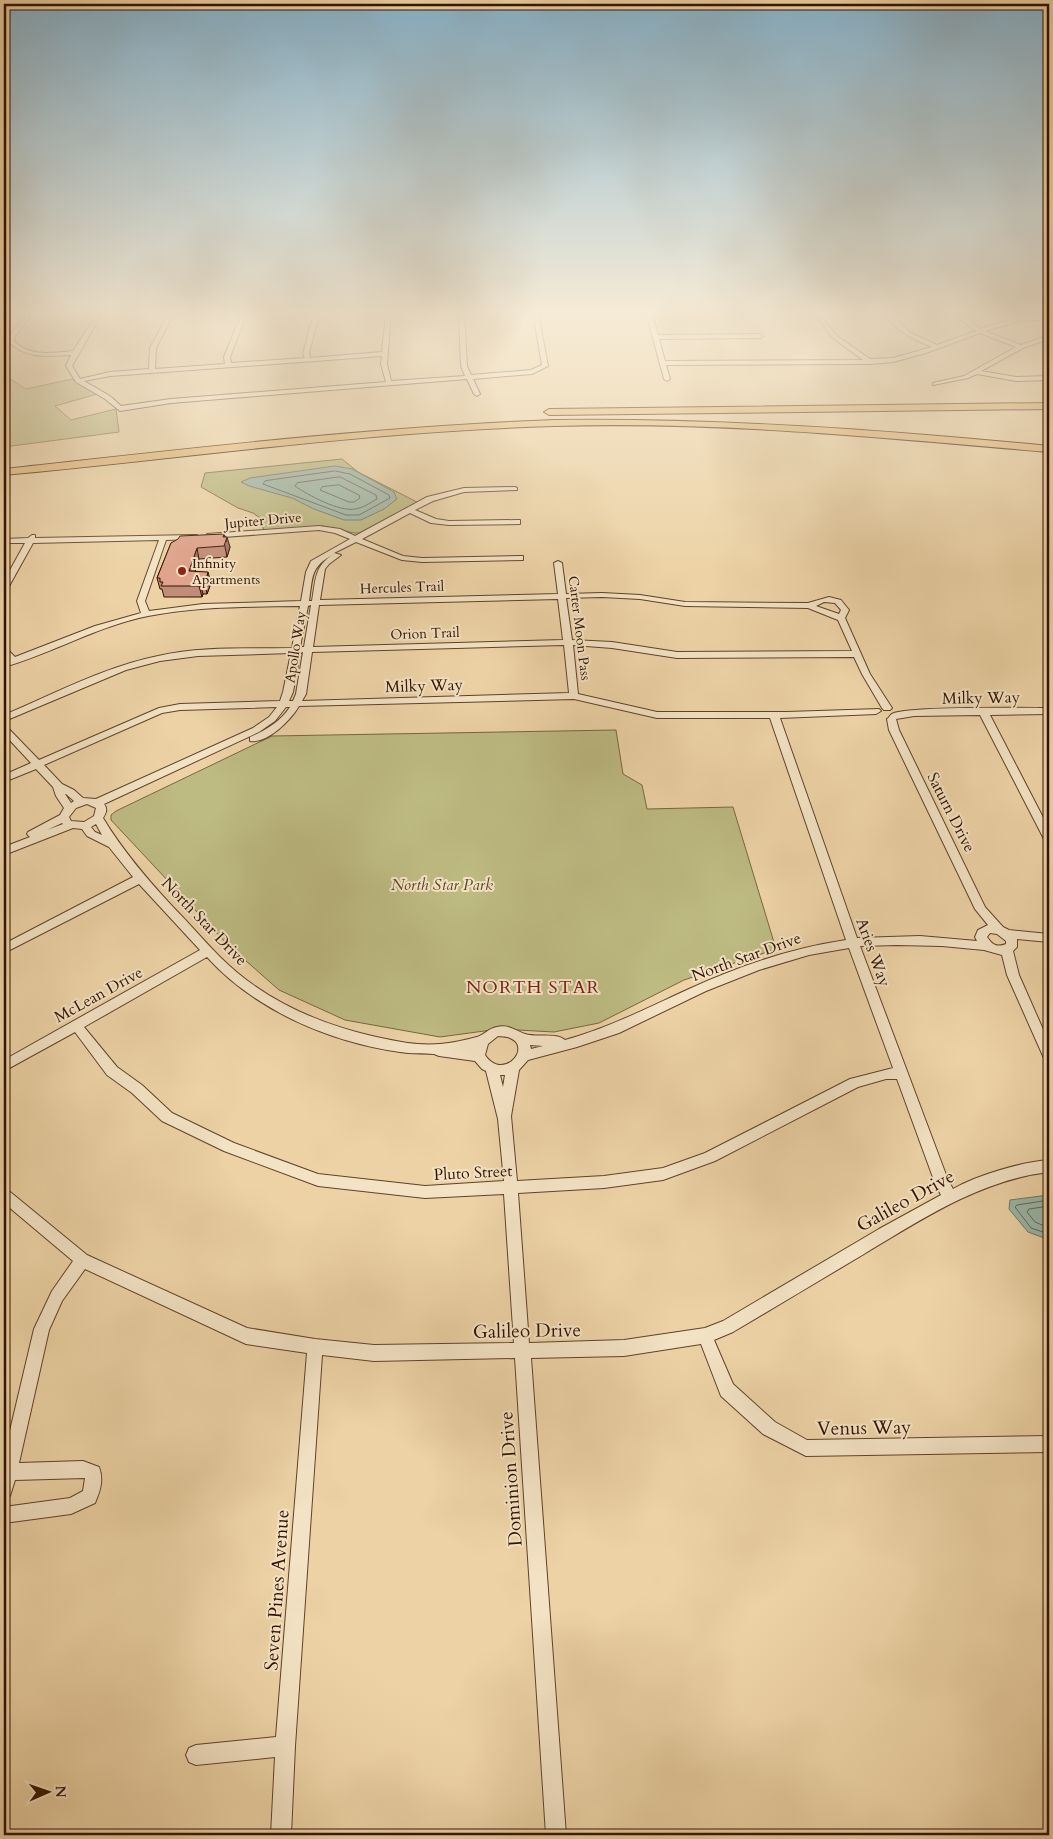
<svg xmlns="http://www.w3.org/2000/svg" width="1053" height="1839" font-family="Cardo,serif">
<style>
.green{fill:#bdba82;stroke:#786641}
.water{fill:#99b7aa;stroke:#707566}
.lines{fill:none;stroke-linecap:round;stroke-linejoin:round}
.shore{stroke:#666455;stroke-width:1}
.minor-casing{stroke:#604229;stroke-width:2}
.highway-casing{stroke:#321200;stroke-width:2}
.minor{fill:#f3e2c4;fill-rule:evenodd}
.highway{fill:#e6b972;fill-rule:evenodd}
.wall{fill:#c18c78;stroke:#321200}
.shaded-wall{fill:#9d7261;stroke:#321200}
.building{fill:#e0a38b;stroke:#321200}
.poi-dot{fill:#8f2418;stroke:#f3e2c4;stroke-width:2}
.labels{text-anchor:middle;stroke-width:4;stroke-linejoin:round;paint-order:stroke}
.far-street-label{font-size:14px;fill:#321200;stroke:#f3e2c4}
.far-poi-label{font-size:14px;fill:#321200;stroke:#f3e2c4;text-anchor:start}
.street-label{font-size:16px;fill:#321200;stroke:#f3e2c4}
.park-label{font-size:16px;font-style:italic;fill:#5c4427;stroke:#f3e2c4}
.neighbourhood-label{font-size:18px;letter-spacing:1px;fill:#7a1f14;stroke:#f3e2c4}
.near-street-label{font-size:19px;fill:#321200;stroke:#f3e2c4}
</style>
<rect width="100%" height="100%" fill="#ecd2a5"/>
<filter id="stains"><feTurbulence type="fractalNoise" baseFrequency=".004" numOctaves="4"/><feColorMatrix values="0 0 0 0 .2 0 0 0 0 .09 0 0 0 0 .02 0 0 0 .5 -.17"/></filter>
<radialGradient id="worn" r=".72"><stop offset=".6" stop-color="#630" stop-opacity="0"/><stop offset="1" stop-color="#630" stop-opacity=".3"/></radialGradient>
<path class="green" d="M4 375 26 389 72 379 97 394 55 406 71 420 116 409 119 432 4 447Z
M342 459 358 472 417 502 360 533H354L323 526 264 531 260 518 253 513 238 508 201 487 205 473Z
M616 730 623 774 642 785 647 809 733 807 776 949 684 980 599 1023 554 1032 499 1029 440 1037 345 1020 279 990 228 945 111 820V815L116 811 272 736Z"/>
<path class="water" d="M335 466 352 469 394 492 397 499 384 509 361 520H344L314 509 292 498 249 486 241 482 250 478Z
M1049 1195V1239H1047L1028 1232 1009 1209 1010 1200Z"/>
<g class="lines">
<path class="shore" d="M335 471 350 474 389 495 390 498 359 515H346L263 484 265 481Z
M340 477 376 495 377 499C370 503 363 508 355 509 339 512 308 495 295 486L297 483Z
M339 485 359 495 360 498 354 502H349L320 490 322 487Z
M1049 1200 1017 1205 1015 1207 1031 1228 1049 1234
M1049 1206 1029 1209 1027 1212 1035 1222 1049 1228"/>
<defs>
<path id="minor" d="M28 313H33L15 336 14 341C29 357 53 353 73 351L98 313H102L72 366 80 379 110 372 149 369 150 348 169 313H174L156 348 155 369 225 364 224 357 242 313H247L230 357 231 363 305 358 303 354 314 313H319L309 354 310 358 382 352 386 313H391L387 364 391 381 465 376 461 366 459 313H464L467 366 471 375 531 370 542 365 533 313H538L548 366 532 374 473 379 480 394 477 396 474 394 467 379 171 403 120 411 105 399 76 382 66 366 71 355C50 356 25 359 9 342V336ZM382 356 381 364 386 382 171 399 121 406 110 396 84 381 110 376Z
M646 313H652L658 335 760 334 763 336 760 338 659 339 665 361 863 360 833 338 814 313H818L837 336 870 359 893 358 932 347C914 340 894 329 884 313H889L911 333 937 345 976 331 962 321 955 313H960L980 329 1019 317 1049 315V319L1019 321 985 331 1021 345 1049 335V339L1023 348 981 371 1016 377 1049 376V380L1016 381 977 374 968 378 933 385V383L964 376 1016 347 980 333 926 353 893 362 870 364 666 365 670 379 667 381 664 379Z
M515 487 517 488V490L464 492 433 501 415 510 436 519 449 521 517 520H520V524L449 525 431 523 410 513 362 539 403 556 422 558 520 556H523V560L422 562 402 560 356 542 334 553 341 555 329 564 325 569 320 600 558 594 554 563 558 561 562 563 566 594 602 593 640 595 685 602 808 603 829 597 841 600 849 610 845 618 870 674 892 708 890 710H884L882 708 862 674 854 657 677 658 612 648 573 645 578 694 657 712H787L879 709 881 711 876 714 780 718 857 938 920 936 977 941 975 937 978 930 988 925 975 909 889 730 887 719C889 718 890 715 892 714 904 706 1027 708 1049 708V714L990 715 1049 829V843L1044 839 980 715 914 716 896 719 899 730 985 907 1003 927 1009 930 1049 934V942L1017 939V947L1013 951 1019 975 1049 1043V1061L1045 1060 1043 1056 1007 975 1002 955 984 950 942 946 897 945 860 946 948 1180 953 1189C977 1175 1022 1162 1049 1160V1172C981 1180 922 1219 864 1254 820 1280 777 1306 733 1332L714 1340 733 1384 775 1422 807 1440 1049 1436V1452L806 1456 763 1434 721 1396 701 1344 624 1356 531 1358 566 1835H546L515 1358 374 1361 322 1355 295 1746 291 1835H271L275 1757 196 1765 189 1762 186 1755 189 1748 196 1745 276 1737 307 1353 246 1344 85 1269 62 1301 49 1330 19 1463 83 1461 99 1467C104 1480 100 1491 95 1503L71 1514 4 1523V1507L70 1498 83 1491 85 1478 15 1480 10 1496 4 1498V1456L34 1329 52 1291 73 1261 4 1203V1189L9 1191 87 1255 247 1328 315 1339 374 1345 514 1343 504 1194 425 1198 318 1186 224 1151 162 1121 132 1093 107 1075 75 1032 4 1071V1060L200 950 139 884 4 953V944L133 877 109 847 87 836 82 829 73 828 4 855V847L30 837 27 834 28 832 60 815 64 808 56 796 53 787 36 769 4 782V775L31 763 4 734V726L7 727 39 760 159 708 180 704 280 701 283 692 291 653 198 656 160 661 126 670 7 720 4 721V715C54 694 104 667 158 656 201 646 248 649 292 648L300 606C249 607 198 606 148 616 98 626 53 653 4 667V661L8 660 4 656V648L7 649 15 657 95 626 141 613 137 601 159 540 33 543 8 588 4 590V581L25 543H4V539L28 538 32 535H35V538L194 535H197V539L166 540 145 601 149 611 203 604 301 601 306 572 311 561 350 539 335 533 319 530 210 538 206 536 207 534 319 526 340 529 355 536 427 497 464 488ZM334 554C314 566 316 579 312 601H309C313 576 310 567 334 554ZM602 597 640 599 685 606 808 608 838 620 852 651 677 652 612 642 572 640 566 598ZM558 599 563 640 313 647 319 605ZM824 602 835 603 841 610 839 614 816 606ZM311 605 304 647H300L308 606ZM564 645 569 693 302 701 306 694 312 652ZM303 652 296 694 293 701H289L293 692 300 653ZM574 699 657 718H770L846 940C792 948 739 966 689 989 647 1008 611 1027 565 1040 555 1032 537 1038 525 1034 516 1031 508 1024 497 1027 489 1028 484 1035 477 1037 466 1040 451 1043 440 1044 417 1046 394 1041 372 1036 316 1023 261 998 220 957 204 941 189 923 173 907 147 879 123 851 103 818 106 813 108 809 104 804L259 732 275 721 286 707H290C280 722 266 730 250 737V741C267 744 291 720 299 706ZM277 707 269 717 253 728 96 799 83 798 74 790 62 784 44 765 162 713 180 710ZM65 794H66L74 801 71 803ZM87 804 96 808 94 816 84 822 71 821 69 817 76 808ZM62 823 63 824 47 830ZM96 824 102 835 95 832 91 827ZM990 933 997 934 1006 941V944C996 948 992 944 987 937ZM849 948 893 1068 850 1079 705 1153 663 1168 604 1176 517 1181 511 1116 519 1070 528 1060 577 1047 619 1033 706 991 759 970 809 955ZM207 957C255 1010 329 1042 400 1052 411 1054 423 1053 434 1054L439 1056 475 1061 482 1069 486 1071 498 1119 504 1181 425 1186 318 1174 234 1143 172 1113 142 1085 117 1067 84 1027ZM498 1036C502 1037 507 1036 510 1038 533 1047 503 1082 485 1055L488 1044ZM530 1045 543 1046 531 1049ZM500 1075H505L503 1087ZM886 1079H897L935 1183 941 1195 879 1229 723 1321 705 1328 624 1340 529 1343 518 1193 604 1188 663 1180 715 1161 858 1087Z"/>
<path id="highway" d="M1049 403V409L549 415 544 412 549 409Z
M555 420C720 418 884 430 1049 446V452C884 438 721 421 555 426 370 431 187 458 4 475V469C187 449 370 427 555 420Z"/>
</defs>
<use href="#minor" class="minor-casing"/>
<use href="#highway" class="highway-casing"/>
<use href="#minor" class="minor"/>
<use href="#highway" class="highway"/>
</g>
<path class="wall" d="M224 534 230 547 227 557 199 559 195 572 211 583 207 594H203L202 597H164L162 589H160L157 578 171 543Z"/>
<path class="shaded-wall" d="M224 534 226 542 227 537 230 547 227 557 223 537Z
M197 548 199 559 192 582 189 571Z
M208 572 211 583 207 594 205 583Z
M200 583 203 594 202 597 199 586Z"/>
<path class="building" d="M224 534 223 537H227L224 546 197 548 189 571 208 572 205 583H200L199 586H161L163 582H160V578H157L171 543 178 539 180 536Z"/>
<linearGradient id="sky" x2="0" y2="1"><stop stop-color="#88b5cf"/><stop offset="0.55" stop-color="#f6ebd6"/><stop offset="1" stop-color="#f6ebd6" stop-opacity="0"/></linearGradient>
<rect width="1053" height="570" fill="url(#sky)"/>
<circle class="poi-dot" cx="182" cy="571" r="5"/>
<g class="labels">
<g class="far-street-label">
<text transform="translate(263 520) rotate(-5)" y="5">Jupiter Drive</text>
<text transform="translate(402 587) rotate(-2)" y="5">Hercules Trail</text>
<text transform="translate(580 628) rotate(83)" y="5">Carter Moon Pass</text>
<text transform="translate(425 633) rotate(-2)" y="5">Orion Trail</text>
<text transform="translate(295 647) rotate(-81)" y="5">Apollo Way</text>
</g>
<g class="far-poi-label">
<text x="192" y="568">Infinity<tspan x="192" dy="16">Apartments</tspan></text>
</g>
<g class="street-label">
<text transform="translate(424 685) rotate(-2)" y="6">Milky Way</text>
<text transform="translate(981 697) rotate(-1)" y="6">Milky Way</text>
<text transform="translate(952 812) rotate(63)" y="6">Saturn Drive</text>
<text transform="translate(205 921) rotate(46)" y="6">North Star Drive</text>
<text transform="translate(874 952) rotate(70)" y="6">Aries Way</text>
<text transform="translate(746 956) rotate(-20)" y="6">North Star Drive</text>
<text transform="translate(98 994) rotate(-29)" y="6">McLean Drive</text>
<text transform="translate(473 1172) rotate(-3)" y="6">Pluto Street</text>
</g>
<g class="park-label">
<text x="442" y="890">North Star Park</text>
</g>
<g class="neighbourhood-label">
<text x="533" y="993">NORTH STAR</text>
</g>
<g class="near-street-label">
<text transform="translate(905 1200) rotate(-29)" y="7">Galileo Drive</text>
<text transform="translate(527 1330) rotate(-1)" y="7">Galileo Drive</text>
<text transform="translate(864 1427) rotate(-1)" y="7">Venus Way</text>
<text transform="translate(510 1479) rotate(-94)" y="7">Dominion Drive</text>
<text transform="translate(276 1590) rotate(-86)" y="7">Seven Pines Avenue</text>
</g>
</g>
<rect width="1053" height="1839" fill="none" stroke="#ecd2a5" stroke-width="20"/>
<rect x="5" y="5" width="1043" height="1829" fill="none" stroke="#321200" stroke-width="2.5"/>
<rect x="10" y="10" width="1033" height="1819" fill="none" stroke="#321200"/>
<g transform="translate(48 1792) rotate(88)" stroke="#f3e2c4" stroke-width="4" paint-order="stroke">
<path d="M0-4L9 19L0 12L-9 19Z" fill="#321200"/>
<text y="-8" font-size="14" font-weight="bold" text-anchor="middle" fill="#321200">N</text>
</g>
<rect width="100%" height="100%" filter="url(#stains)"/>
<rect width="100%" height="100%" fill="url(#worn)"/>
</svg>
